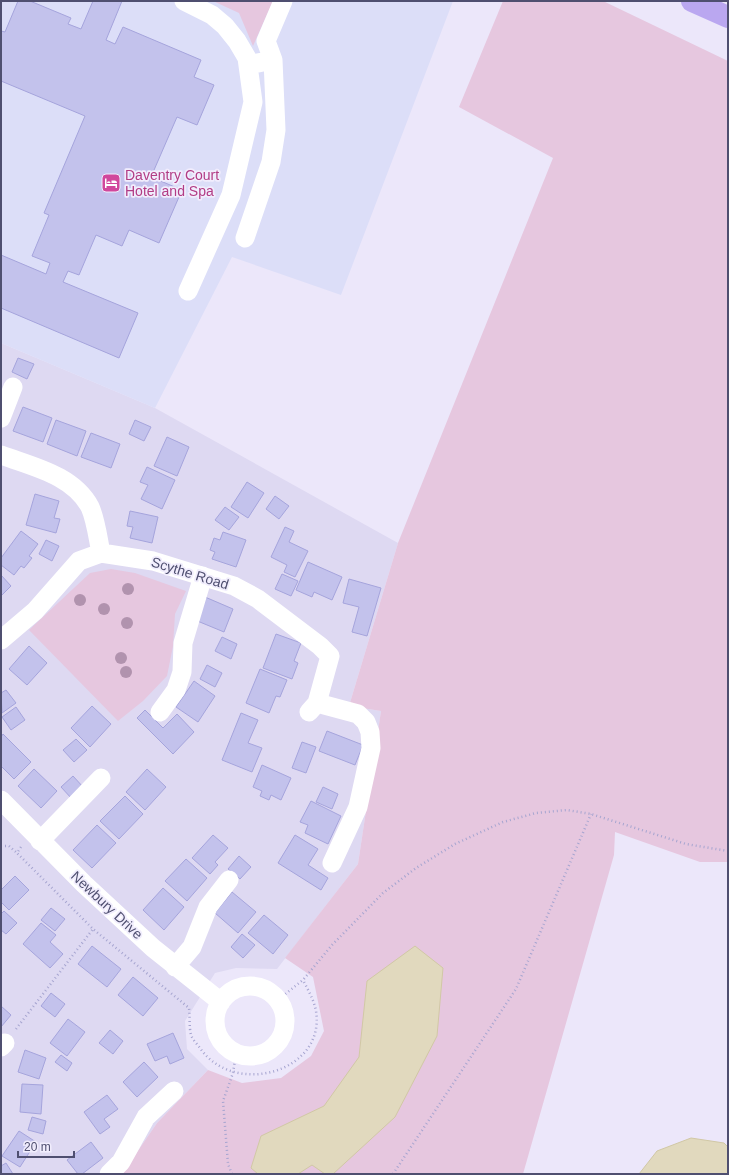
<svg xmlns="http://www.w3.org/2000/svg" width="729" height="1175" font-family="Arial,sans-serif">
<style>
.residential{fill:#ded9f2}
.commercial{fill:#dcdef8}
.green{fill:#e6c7df}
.water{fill:#e1d9be;stroke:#d1c8a5}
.building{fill:#c3c2ec;stroke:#a5a4dc}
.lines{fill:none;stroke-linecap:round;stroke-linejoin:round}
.path{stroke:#a6a5d0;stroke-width:2.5;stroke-dasharray:1 3;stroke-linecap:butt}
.minor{stroke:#fff;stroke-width:19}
.major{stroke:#baa7f0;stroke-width:22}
.tree{fill:#b193ae}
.labels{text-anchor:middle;stroke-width:3.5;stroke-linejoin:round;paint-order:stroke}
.hotel-label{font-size:14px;fill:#b23c85;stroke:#f1edfd;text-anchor:start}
.street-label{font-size:14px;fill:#4f4f70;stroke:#f1edfd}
</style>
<rect width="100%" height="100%" fill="#ece7fa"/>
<path class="residential" d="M1 343 155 408 398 543 349 706 381 711 358 864 277 969 236 968 215 973 185 1021 187 1049 208 1070 157 1123 122 1174H1Z"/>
<path class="commercial" d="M1 1H453L341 295 232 257 155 408 1 343Z"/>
<path class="green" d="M213 1H273L253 46 239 13Z
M503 1H603L728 61V862H700L615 832 614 855 523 1174H122L157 1123 208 1070 242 1083 281 1078 311 1056 324 1031 313 977 285 958 358 864 381 711 349 706 398 543 553 158 459 107Z
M111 569 135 573 186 591 175 614 173 646 167 676 143 701 118 721 29 630 90 573Z"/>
<path class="water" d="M415 946 443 968 437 1036 395 1117 333 1174H325L312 1165 298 1174H258L251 1168 261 1136 324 1106 359 1057 367 981Z
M691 1138 724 1143 728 1147V1174H639L657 1151Z"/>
<path class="building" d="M18 1H30L71 18 68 24 81 29 93 1H122L106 40 115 44 123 27 201 60 194 77 214 85 197 125 177 117 151 177 182 190 159 243 129 230 122 246 96 235 79 275 68 271 63 282 138 313 119 358 1 308V255L46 274 50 263 32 256 49 215 44 213 85 116 1 81V31L5 32Z
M18 358 34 364 27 379 12 372Z
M23 407 52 418 43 442 13 431Z
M56 420 86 431 77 456 47 444Z
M135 420 151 427 144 441 129 434Z
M91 433 120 444 111 468 81 457Z
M167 437 189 447 177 476 154 466Z
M147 467 175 480 162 509 141 499 148 485 140 482Z
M247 482 264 493 248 518 231 507Z
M35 494 59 501 54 518 60 519 56 533 26 525Z
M275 496 289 506 279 519 266 509Z
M225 507 239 517 229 530 215 520Z
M130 511 158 517 152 543 130 538 133 527 127 526Z
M285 527 294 531 289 542 308 551 295 577 284 572 287 565 271 557Z
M21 531 38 544 29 556 32 558 24 568 21 566 14 575 1 565V558Z
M223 532 246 540 236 567 212 559 215 552 210 550 214 538 220 540Z
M46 540 59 546 52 561 39 554Z
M308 562 342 577 332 600 314 592 312 597 296 590Z
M282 574 298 581 291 596 275 589Z
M1 575 11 586 1 596Z
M349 579 381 588 367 636 352 632 359 607 343 603Z
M205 597 233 609 224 632 195 620Z
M276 634 301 643 294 661 298 663 292 679 263 668Z
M222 637 237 644 231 659 215 651Z
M29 646 47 663 27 685 9 669Z
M207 665 222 673 215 687 200 679Z
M260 669 287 680 280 697 276 696 269 713 246 703Z
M194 681 215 696 198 722 176 707Z
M6 690 16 703 2 713 1 693Z
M92 706 111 724 90 747 71 728Z
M16 707 25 720 11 730 2 717Z
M145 710 163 728 177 714 194 732 173 754 137 718Z
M241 713 258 720 248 743 262 748 252 772 222 760Z
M327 731 363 745 355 765 319 751Z
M3 734 31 762 14 779 1 766V737Z
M76 739 87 750 74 762 63 750Z
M302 742 316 747 306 773 292 768Z
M262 765 291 778 281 800 271 795 269 800 260 796 262 791 253 787Z
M34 769 57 791 41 808 18 786Z
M147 769 166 787 145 810 126 792Z
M73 776 84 788 72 799 61 787Z
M323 787 338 794 332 809 316 802Z
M125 796 143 814 119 839 100 821Z
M311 801 341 816 328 844 305 833 308 825 300 822Z
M97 825 116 843 92 868 73 850Z
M213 835 228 848 215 862 218 865 210 874 192 858Z
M295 835 318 849 308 865 328 878 321 890 278 863Z
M239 856 251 867 240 879 228 869Z
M186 859 207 878 187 901 165 881Z
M15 876 29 890 9 910 1 902V890Z
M163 888 184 907 164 930 143 910Z
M232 892 256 912 238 933 215 913Z
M51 908 65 919 55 931 41 920Z
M4 911 17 923 6 934 1 930V914Z
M264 915 288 935 273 954 248 933Z
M41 923 56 935 50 942 63 954 50 968 23 944Z
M242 934 255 945 243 958 231 947Z
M92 946 121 969 107 987 78 964Z
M133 977 158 998 143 1016 118 995Z
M51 993 65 1004 55 1017 41 1006Z
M1 1006 11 1015 1 1027Z
M68 1019 85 1032 67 1056 50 1043Z
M110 1030 123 1041 113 1054 99 1043Z
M173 1033 184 1058 170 1064 167 1056 155 1061 147 1044Z
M25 1050 46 1058 39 1079 18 1072Z
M61 1055 72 1063 67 1071 55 1062Z
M144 1062 158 1077 137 1097 123 1082Z
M22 1084 43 1085 41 1114 20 1112Z
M107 1095 118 1109 104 1119 110 1127 100 1134 84 1112Z
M32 1117 46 1121 43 1134 28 1130Z
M19 1131 36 1142 20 1167 2 1156Z
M91 1142 103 1158 82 1174H78L67 1160Z
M6 1163 13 1174H1V1166Z"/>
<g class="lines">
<path class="path" d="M1 846H9L17 853
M21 847 17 853 93 929 189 1008C190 1016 189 1027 191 1035 193 1040 197 1044 200 1048 234 1098 326 1072 316 1011 314 1000 308 990 303 980
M279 999 303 980 332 945 383 893 416 868 455 844 503 822 536 813 567 810 591 814 686 844 728 851
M16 1029 93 929
M232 1174 228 1164 223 1101 233 1073 236 1053
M393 1174 516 989 591 814"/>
<path class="minor" d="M184 1 212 15 225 26 237 41 247 58 253 102 231 195 188 291
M273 60 266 41 283 1
M245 238 271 162 276 130 273 60 248 65
M1 418 13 387
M1 455C33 467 73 475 90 507 96 520 98 539 101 553
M1 640 35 611 79 561 101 553 153 561 234 586 258 599 320 646 330 656 317 703 309 712
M317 703 358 714 366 722 370 732 371 748 358 807 332 863
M160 712 176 690 182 672 183 643 203 576
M1 800 84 884 153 948 221 1002
M40 841 101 778
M175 967 192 947 208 907 229 880
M215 1021a35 35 0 1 1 70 0a35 35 0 1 1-70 0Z
M1 1047 5 1043
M109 1174 121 1162 146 1117 174 1091"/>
<path class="major" d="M692 1 728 17"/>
</g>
<g class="tree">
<circle cx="128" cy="589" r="6"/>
<circle cx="80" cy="600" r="6"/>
<circle cx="104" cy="609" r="6"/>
<circle cx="127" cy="623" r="6"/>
<circle cx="121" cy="658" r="6"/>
<circle cx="126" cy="672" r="6"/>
</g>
<defs>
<symbol id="hotel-square" viewBox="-11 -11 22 22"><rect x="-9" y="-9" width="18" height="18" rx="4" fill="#d1479c" stroke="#f1edfd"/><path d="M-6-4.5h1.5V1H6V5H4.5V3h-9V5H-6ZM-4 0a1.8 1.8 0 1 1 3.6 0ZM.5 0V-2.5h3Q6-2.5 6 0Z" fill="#fff"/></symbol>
</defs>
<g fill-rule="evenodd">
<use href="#hotel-square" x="100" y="172" width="22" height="22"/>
</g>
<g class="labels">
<g class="hotel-label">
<text x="125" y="180">Daventry Court<tspan x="125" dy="16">Hotel and Spa</tspan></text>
</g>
<g class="street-label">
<text transform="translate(190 573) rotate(17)" y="5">Scythe Road</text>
<text transform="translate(107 905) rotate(43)" y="5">Newbury Drive</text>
</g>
</g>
<rect width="729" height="1175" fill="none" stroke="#4f4f70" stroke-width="4"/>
<path d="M18 1151v6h56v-6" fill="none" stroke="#4f4f70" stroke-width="2"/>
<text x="24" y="1151" font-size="12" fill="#4f4f70" stroke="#f1edfd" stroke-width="3" paint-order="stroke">20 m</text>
</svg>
